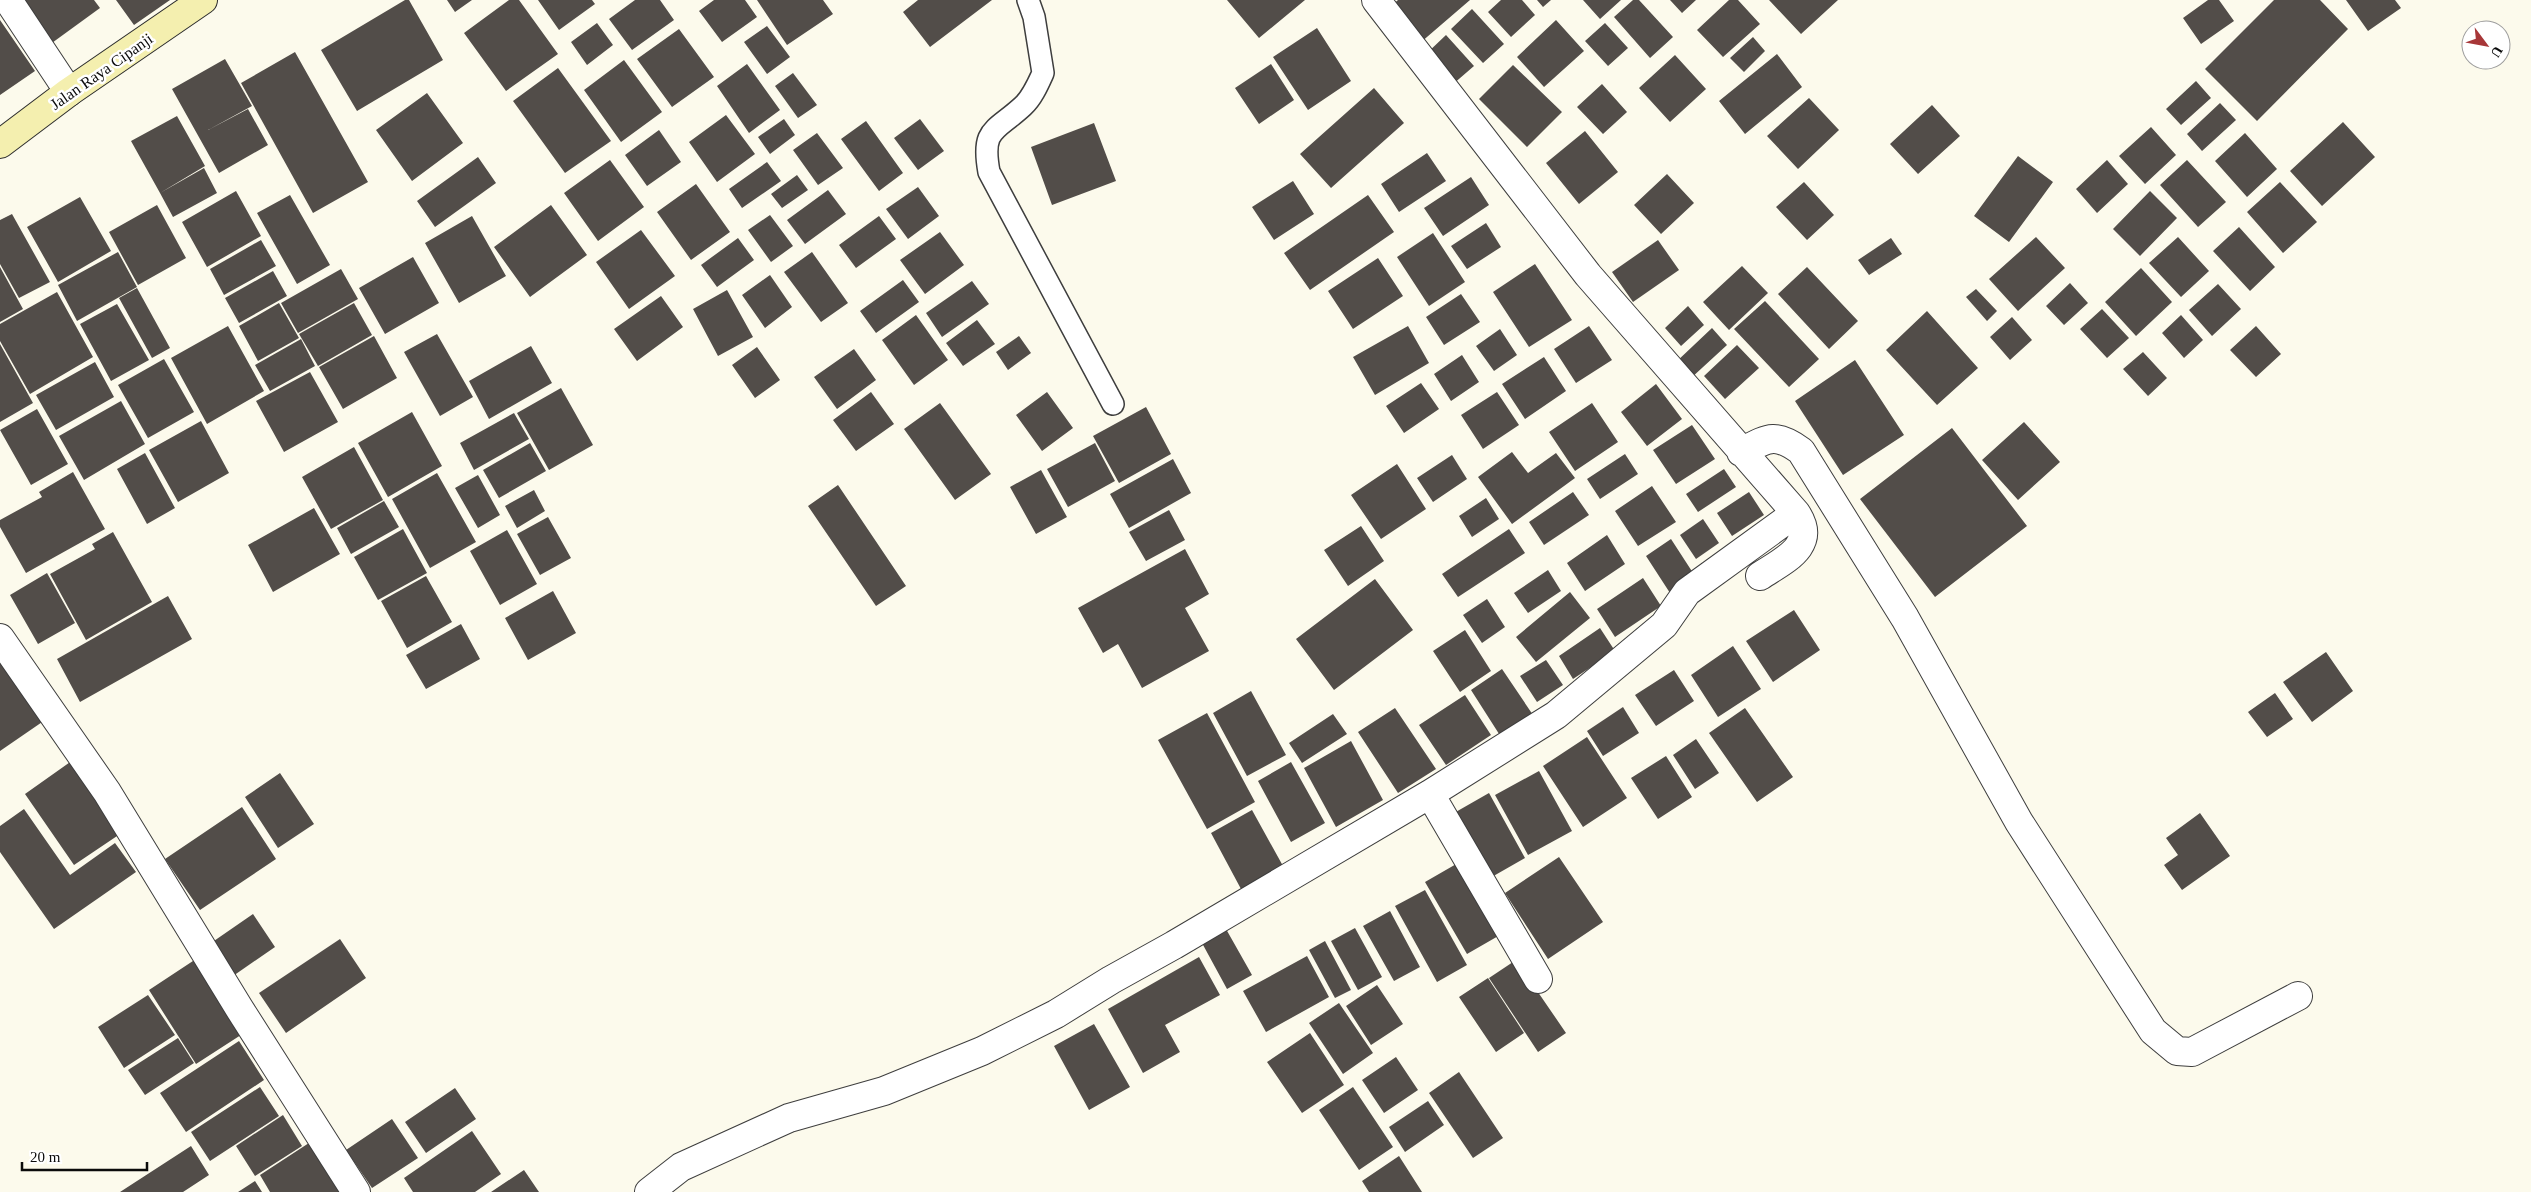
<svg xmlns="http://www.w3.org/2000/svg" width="2531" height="1192" font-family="'Times New Roman',serif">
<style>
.building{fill:#524d49}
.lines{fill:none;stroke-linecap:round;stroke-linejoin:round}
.service-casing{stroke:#3e3e3e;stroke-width:24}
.minor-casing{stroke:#3e3e3e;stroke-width:30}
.secondary-casing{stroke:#2d2d2d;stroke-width:30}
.service{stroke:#fff;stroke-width:21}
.minor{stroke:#fff;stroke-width:28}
.secondary{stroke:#f4efaf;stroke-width:28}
.labels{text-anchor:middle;stroke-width:5;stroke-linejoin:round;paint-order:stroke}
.street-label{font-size:16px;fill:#0b0b0b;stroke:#fff}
</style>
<rect width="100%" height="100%" fill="#fcfaec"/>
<path class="building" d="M11 0H94L100 8 45 48Z
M116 0H170L134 25Z
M405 0H409L443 60 357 111 321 50Z
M447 0H472L455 12Z
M509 0H519L558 54 506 91 464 33Z
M538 0H592L595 4 559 30Z
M635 0H660L674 20 632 50 609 19Z
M714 0H745L757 17 722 42 699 11Z
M757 0H823L833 14 787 45Z
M918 0H992L930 47 903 12Z
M1227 0H1305L1259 38Z
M1398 0H1470L1420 43 1390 7Z
M1501 0H1522L1535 15 1511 37 1488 12Z
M1537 0H1551L1543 7Z
M1583 0H1621L1600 19Z
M1633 0H1639L1673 37 1650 58 1614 17Z
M1670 0H1696L1682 13Z
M1729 0H1738L1760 24 1723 57 1697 30Z
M1769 0H1838L1801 34Z
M2208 0H2219L2234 21 2201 44 2183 18Z
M2274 0H2320L2348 29 2257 121 2205 69Z
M2346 0H2395L2401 8 2368 31Z
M1472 9 1504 44 1483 63 1451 29Z
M0 20 35 71 0 95Z
M1556 20 1584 51 1544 87 1517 57Z
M597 23 613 45 587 65 571 42Z
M1605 23 1628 48 1608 66 1585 41Z
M767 26 790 57 767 74 744 42Z
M1317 28 1351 81 1308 110 1273 57Z
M679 29 714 77 672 107 637 59Z
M1446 35 1474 66 1452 85 1425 55Z
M1753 37 1765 51 1744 72 1730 58Z
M295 52 368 182 313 213 241 83Z
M1777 54 1802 87 1745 134 1719 101Z
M1675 55 1706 89 1670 122 1639 88Z
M225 59 252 106 208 130 248 109 268 145 219 173 172 89Z
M624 60 662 112 621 142 584 90Z
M747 64 780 110 749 133 717 86Z
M1271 64 1294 100 1259 124 1235 88Z
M1513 65 1562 112 1527 147 1479 99Z
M558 68 611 141 565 173 513 101Z
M793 73 817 105 798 118 775 86Z
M2196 81 2211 98 2181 125 2166 109Z
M1602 84 1627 112 1603 134 1577 107Z
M1374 88 1404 123 1331 188 1300 154Z
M427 93 463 143 412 181 376 130Z
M1809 98 1839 130 1798 169 1767 136Z
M2220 103 2236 120 2202 151 2187 134Z
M1932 105 1960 136 1918 174 1890 144Z
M726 115 755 154 717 182 689 142Z
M177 116 205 166 160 193 131 141Z
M784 119 795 135 770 154 758 137Z
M920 119 944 151 918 170 894 138Z
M866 121 903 173 879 191 841 139Z
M2343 122 2375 157 2322 206 2290 171Z
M1094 123 1116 181 1052 205 1031 147Z
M2151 127 2176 155 2145 184 2119 156Z
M659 130 681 162 647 186 625 155Z
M1585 131 1618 172 1579 204 1546 163Z
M817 133 843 168 818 185 793 150Z
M2245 133 2277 169 2247 197 2215 161Z
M1427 153 1446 181 1399 212 1381 184Z
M2018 156 2053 182 2009 242 1974 216Z
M478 157 496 183 435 227 417 201Z
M610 160 644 207 598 241 564 193Z
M2107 160 2128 184 2097 213 2076 189Z
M2187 160 2226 202 2198 227 2160 185Z
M767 162 781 181 742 208 729 189Z
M204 168 217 193 173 217 160 193Z
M1667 174 1694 203 1661 234 1634 205Z
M797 175 808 190 782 208 771 194Z
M1471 177 1489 205 1443 236 1424 208Z
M1293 181 1314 214 1274 240 1252 207Z
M1804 182 1834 215 1807 240 1776 207Z
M2280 182 2317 222 2283 253 2247 212Z
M696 184 730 232 691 260 657 212Z
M918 187 939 216 908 239 886 209Z
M828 190 846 214 805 244 787 220Z
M236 191 261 236 207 267 182 222Z
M2150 191 2177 218 2140 256 2113 229Z
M290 195 330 265 297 284 257 213Z
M1368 195 1394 232 1310 290 1284 253Z
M80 197 111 251 58 282 27 227Z
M157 205 186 258 138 285 109 232Z
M551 205 587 255 530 297 494 247Z
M12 214 50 282 19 298 0 264V220Z
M770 215 793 246 771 262 748 230Z
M472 216 506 276 459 303 425 243Z
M879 216 896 239 856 268 839 245Z
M1486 223 1501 247 1467 269 1451 246Z
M2239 227 2275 267 2250 291 2213 251Z
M641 230 675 276 629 309 596 262Z
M940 232 964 265 925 294 900 260Z
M1433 233 1465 282 1429 306 1397 257Z
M2036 237 2065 268 2018 311 1989 279Z
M2178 237 2209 271 2181 297 2149 263Z
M738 238 754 260 717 287 701 265Z
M1891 238 1902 254 1869 275 1858 260Z
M261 240 276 266 224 295 210 269Z
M1658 240 1679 270 1633 302 1612 272Z
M118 252 137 287 77 321 58 285Z
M812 252 848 303 821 322 784 272Z
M413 257 439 303 385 334 359 288Z
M1378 258 1403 296 1353 329 1328 291Z
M1535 264 1572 320 1529 347 1493 292Z
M1742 266 1768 293 1729 330 1703 302Z
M0 267 23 309 0 322Z
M1807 267 1858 321 1829 349 1778 294Z
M2141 268 2172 302 2136 336 2105 302Z
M341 269 358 299 298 333 281 303Z
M273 271 287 296 239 323 225 298Z
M770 275 792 307 765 328 742 295Z
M903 280 919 302 876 333 860 311Z
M972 281 989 304 942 337 926 313Z
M2070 283 2088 303 2064 325 2046 306Z
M2218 284 2241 309 2212 336 2189 310Z
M137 288 170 348 152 358 119 298Z
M1976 289 1997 311 1987 321 1966 297Z
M727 290 753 337 718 356 693 309Z
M57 292 93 357 30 394 0 341V324Z
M1461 294 1480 322 1444 345 1426 317Z
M661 296 683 327 637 361 614 329Z
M1765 301 1819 359 1789 387 1734 329Z
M279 303 299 338 258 361 239 326Z
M354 303 372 335 318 366 299 334Z
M117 304 149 360 111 381 80 324Z
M1688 306 1704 325 1681 346 1665 328Z
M2102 309 2129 338 2107 358 2080 329Z
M1927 311 1978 368 1937 405 1886 350Z
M916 315 948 360 914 385 882 340Z
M2181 315 2203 340 2184 358 2162 333Z
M2012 317 2032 340 2010 360 1990 337Z
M977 320 995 344 963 366 946 343Z
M228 326 264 391 207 424 171 358Z
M1408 326 1429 363 1375 395 1353 357Z
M1589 326 1612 360 1576 383 1554 349Z
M2256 326 2281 354 2256 377 2230 350Z
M1712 328 1727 345 1690 379 1675 363Z
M1500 329 1517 355 1494 371 1476 346Z
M437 334 473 397 440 416 404 352Z
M374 336 397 378 343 409 319 367Z
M1019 336 1031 353 1008 370 996 352Z
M301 339 315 366 270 391 255 365Z
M0 344 33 403 0 422Z
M1737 345 1759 368 1725 399 1704 376Z
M531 346 552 383 489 419 469 381Z
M757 347 780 380 755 398 732 365Z
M854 349 876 380 837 409 814 377Z
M2143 352 2167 378 2148 396 2123 369Z
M1462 355 1479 382 1451 401 1434 374Z
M1544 357 1566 391 1525 419 1502 384Z
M164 359 194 412 148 438 118 385Z
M1855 360 1904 435 1843 475 1795 401Z
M95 362 114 397 56 430 36 395Z
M310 372 338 422 284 452 256 401Z
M1421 383 1439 409 1404 433 1386 406Z
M1656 384 1682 419 1647 446 1621 412Z
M561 388 593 445 549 470 517 413Z
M871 392 894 424 856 451 833 420Z
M1047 392 1073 428 1042 451 1016 415Z
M1497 392 1519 425 1483 449 1461 415Z
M121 401 145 444 84 480 59 436Z
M940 403 991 474 955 500 904 429Z
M1592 403 1618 442 1575 471 1549 432Z
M1146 407 1171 454 1119 483 1093 436Z
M37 409 68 464 31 485 0 430Z
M412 412 442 466 388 497 358 443Z
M514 413 529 439 474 470 460 443Z
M201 421 229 473 178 502 149 450Z
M2024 422 2060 462 2018 500 1982 460Z
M1692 425 1715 459 1676 484 1653 450Z
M1952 428 2027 526 1935 597 1860 499Z
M530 443 546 471 499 498 483 470Z
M1095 443 1115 481 1068 507 1047 469Z
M354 447 383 500 331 529 302 477Z
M1512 452 1528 473 1556 453 1575 478 1512 524 1478 477Z
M145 453 175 508 147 524 117 469Z
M1625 454 1638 474 1600 499 1587 479Z
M1452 455 1467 479 1433 502 1417 478Z
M1173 459 1191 493 1129 528 1110 494Z
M1397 464 1426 509 1381 539 1351 495Z
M1724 469 1736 487 1698 512 1686 494Z
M1041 470 1067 517 1036 534 1010 487Z
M73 472 105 529 26 573 0 527V520L42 497 39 492Z
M437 473 476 542 430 568 392 499Z
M478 475 500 515 478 528 455 488Z
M838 485 906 586 876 606 808 506Z
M1652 486 1676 522 1638 546 1615 511Z
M534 490 545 511 517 528 505 506Z
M1573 492 1589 515 1544 545 1529 522Z
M1749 492 1764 515 1732 536 1717 513Z
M1486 498 1499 519 1472 537 1459 516Z
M384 501 399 527 351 554 337 528Z
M314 508 340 554 273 592 248 545Z
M1169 510 1185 540 1146 561 1129 532Z
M548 517 571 558 540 575 517 534Z
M1703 519 1719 543 1696 559 1680 535Z
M1361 526 1384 561 1348 586 1324 550Z
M403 529 427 573 378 600 354 557Z
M1509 529 1525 553 1458 597 1442 574Z
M507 530 537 584 500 605 470 551Z
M113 532 152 602 86 640 50 574 95 549 92 544Z
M1607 535 1625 564 1585 591 1567 563Z
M1671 539 1695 576 1670 593 1646 556Z
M1185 549 1209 594 1185 608 1209 651 1142 688 1118 644 1103 653 1078 608Z
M1548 570 1561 591 1528 613 1514 593Z
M47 573 75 623 38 644 10 595Z
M426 576 452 622 407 648 381 601Z
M1643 578 1661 606 1615 637 1597 609Z
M1375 579 1413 630 1334 690 1296 639Z
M553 591 576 633 528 660 505 618Z
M1570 592 1590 618 1536 662 1516 637Z
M168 596 192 639 80 702 57 659Z
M1487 599 1505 627 1482 643 1463 615Z
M1794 610 1820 650 1773 682 1746 641Z
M461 624 480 659 426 689 406 655Z
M1600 628 1615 651 1573 679 1559 656Z
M1465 630 1491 671 1460 692 1433 651Z
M1733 646 1761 689 1718 717 1691 675Z
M2326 652 2353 691 2312 722 2283 682Z
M0 655 48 718 0 751Z
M1546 660 1563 685 1537 702 1520 676Z
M1502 669 1533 715 1501 737 1471 690Z
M1674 670 1694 701 1656 726 1635 695Z
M1251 691 1286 755 1247 776 1213 713Z
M2275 693 2293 719 2267 737 2248 712Z
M1465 695 1491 735 1446 765 1419 725Z
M1623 707 1639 733 1603 756 1587 731Z
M1395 708 1436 769 1398 793 1358 732Z
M1745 708 1793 777 1757 802 1709 733Z
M1207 713 1255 802 1207 829 1158 740Z
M1333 714 1347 734 1302 763 1289 743Z
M1587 737 1627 798 1583 827 1543 766Z
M1696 739 1719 773 1695 789 1673 755Z
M1351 741 1383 800 1336 827 1304 768Z
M1666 756 1692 797 1658 819 1631 778Z
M73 760 123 832 74 865 25 794Z
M1291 762 1325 823 1291 842 1258 781Z
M1539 771 1572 831 1528 855 1495 795Z
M280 773 314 824 278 848 245 797Z
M1489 793 1525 858 1490 878 1454 813Z
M242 807 276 859 200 910 165 859Z
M24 809 70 875 115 843 136 872 54 929 0 852V826Z
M1252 810 1283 866 1241 889 1211 833Z
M2200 813 2230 856 2182 890 2164 865 2178 855 2166 838Z
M1559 857 1603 922 1548 959 1505 893Z
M1458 863 1500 935 1467 954 1425 882Z
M1425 890 1467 965 1437 982 1395 906Z
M1390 911 1420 967 1394 981 1363 926Z
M253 914 275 947 233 976 211 943Z
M1355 928 1382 977 1358 990 1331 941Z
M1226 929 1252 975 1227 989 1202 943Z
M340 939 366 978 286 1033 259 993Z
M1325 941 1351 990 1335 998 1309 950Z
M1307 956 1329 997 1266 1032 1243 991Z
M1199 957 1220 995 1165 1025 1180 1052 1143 1073 1108 1009Z
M196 959 244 1033 196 1064 149 990Z
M1516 960 1566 1033 1538 1052 1489 978Z
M1488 978 1524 1033 1496 1052 1459 997Z
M1377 985 1403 1024 1371 1045 1346 1006Z
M148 995 175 1035 124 1068 98 1027Z
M1339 1003 1373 1053 1343 1074 1309 1023Z
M1094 1024 1130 1087 1089 1110 1054 1046Z
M1310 1033 1344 1085 1302 1113 1267 1062Z
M178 1038 194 1063 145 1095 128 1070Z
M239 1041 264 1080 186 1132 160 1093Z
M1396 1057 1418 1090 1384 1113 1362 1080Z
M1459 1072 1503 1138 1473 1158 1429 1093Z
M260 1087 279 1116 210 1161 191 1132Z
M1353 1087 1393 1147 1359 1170 1319 1110Z
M455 1088 476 1119 426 1153 405 1122Z
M1428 1101 1444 1125 1405 1152 1389 1127Z
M283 1115 302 1146 255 1176 236 1146Z
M392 1119 418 1158 372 1188 346 1150Z
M472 1131 501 1174 475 1192H413L404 1178Z
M312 1141 340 1192H270L260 1175Z
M191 1146 209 1175 183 1192H120Z
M1399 1156 1422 1192H1369L1362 1181Z
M524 1170 539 1192H491Z
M255 1181 262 1192H238Z"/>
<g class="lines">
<defs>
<path id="service" d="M1028 0 1034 17 1043 73C1038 84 1032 98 1023 106 995 132 981 128 989 172L1113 404"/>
<path id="minor" d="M8 0 69 92
M1376 0 1588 275 1796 513C1818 546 1784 560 1760 576
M1741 452C1768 438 1775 432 1801 451L1905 618 2019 822 2153 1031 2177 1051 2192 1052 2298 996
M0 638 107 792 239 1008 356 1192
M1430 794 1538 979
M649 1192 681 1167 789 1118 884 1091 982 1051 1056 1014 1111 980 1174 945 1430 794 1556 715 1664 625 1687 592 1796 513"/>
<path id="secondary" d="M0 144 69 92 203 0"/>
</defs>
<use href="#service" class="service-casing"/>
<use href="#minor" class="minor-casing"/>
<use href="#secondary" class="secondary-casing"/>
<use href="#service" class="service"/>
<use href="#minor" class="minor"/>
<use href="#secondary" class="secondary"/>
</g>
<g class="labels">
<g class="street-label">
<text transform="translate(101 71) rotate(-35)" y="6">Jalan Raya Cipanji</text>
</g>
</g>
<g transform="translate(2486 45) rotate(122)"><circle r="24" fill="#ffffff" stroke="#9d9d9d"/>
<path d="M0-4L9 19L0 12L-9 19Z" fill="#a73738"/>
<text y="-8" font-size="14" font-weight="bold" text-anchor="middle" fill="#0b0b0b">U</text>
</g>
<path d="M22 1162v8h125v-8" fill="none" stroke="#0b0b0b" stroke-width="2.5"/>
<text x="30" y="1162" font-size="15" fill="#0b0b0b" stroke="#ffffff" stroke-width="4" paint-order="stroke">20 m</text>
</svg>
